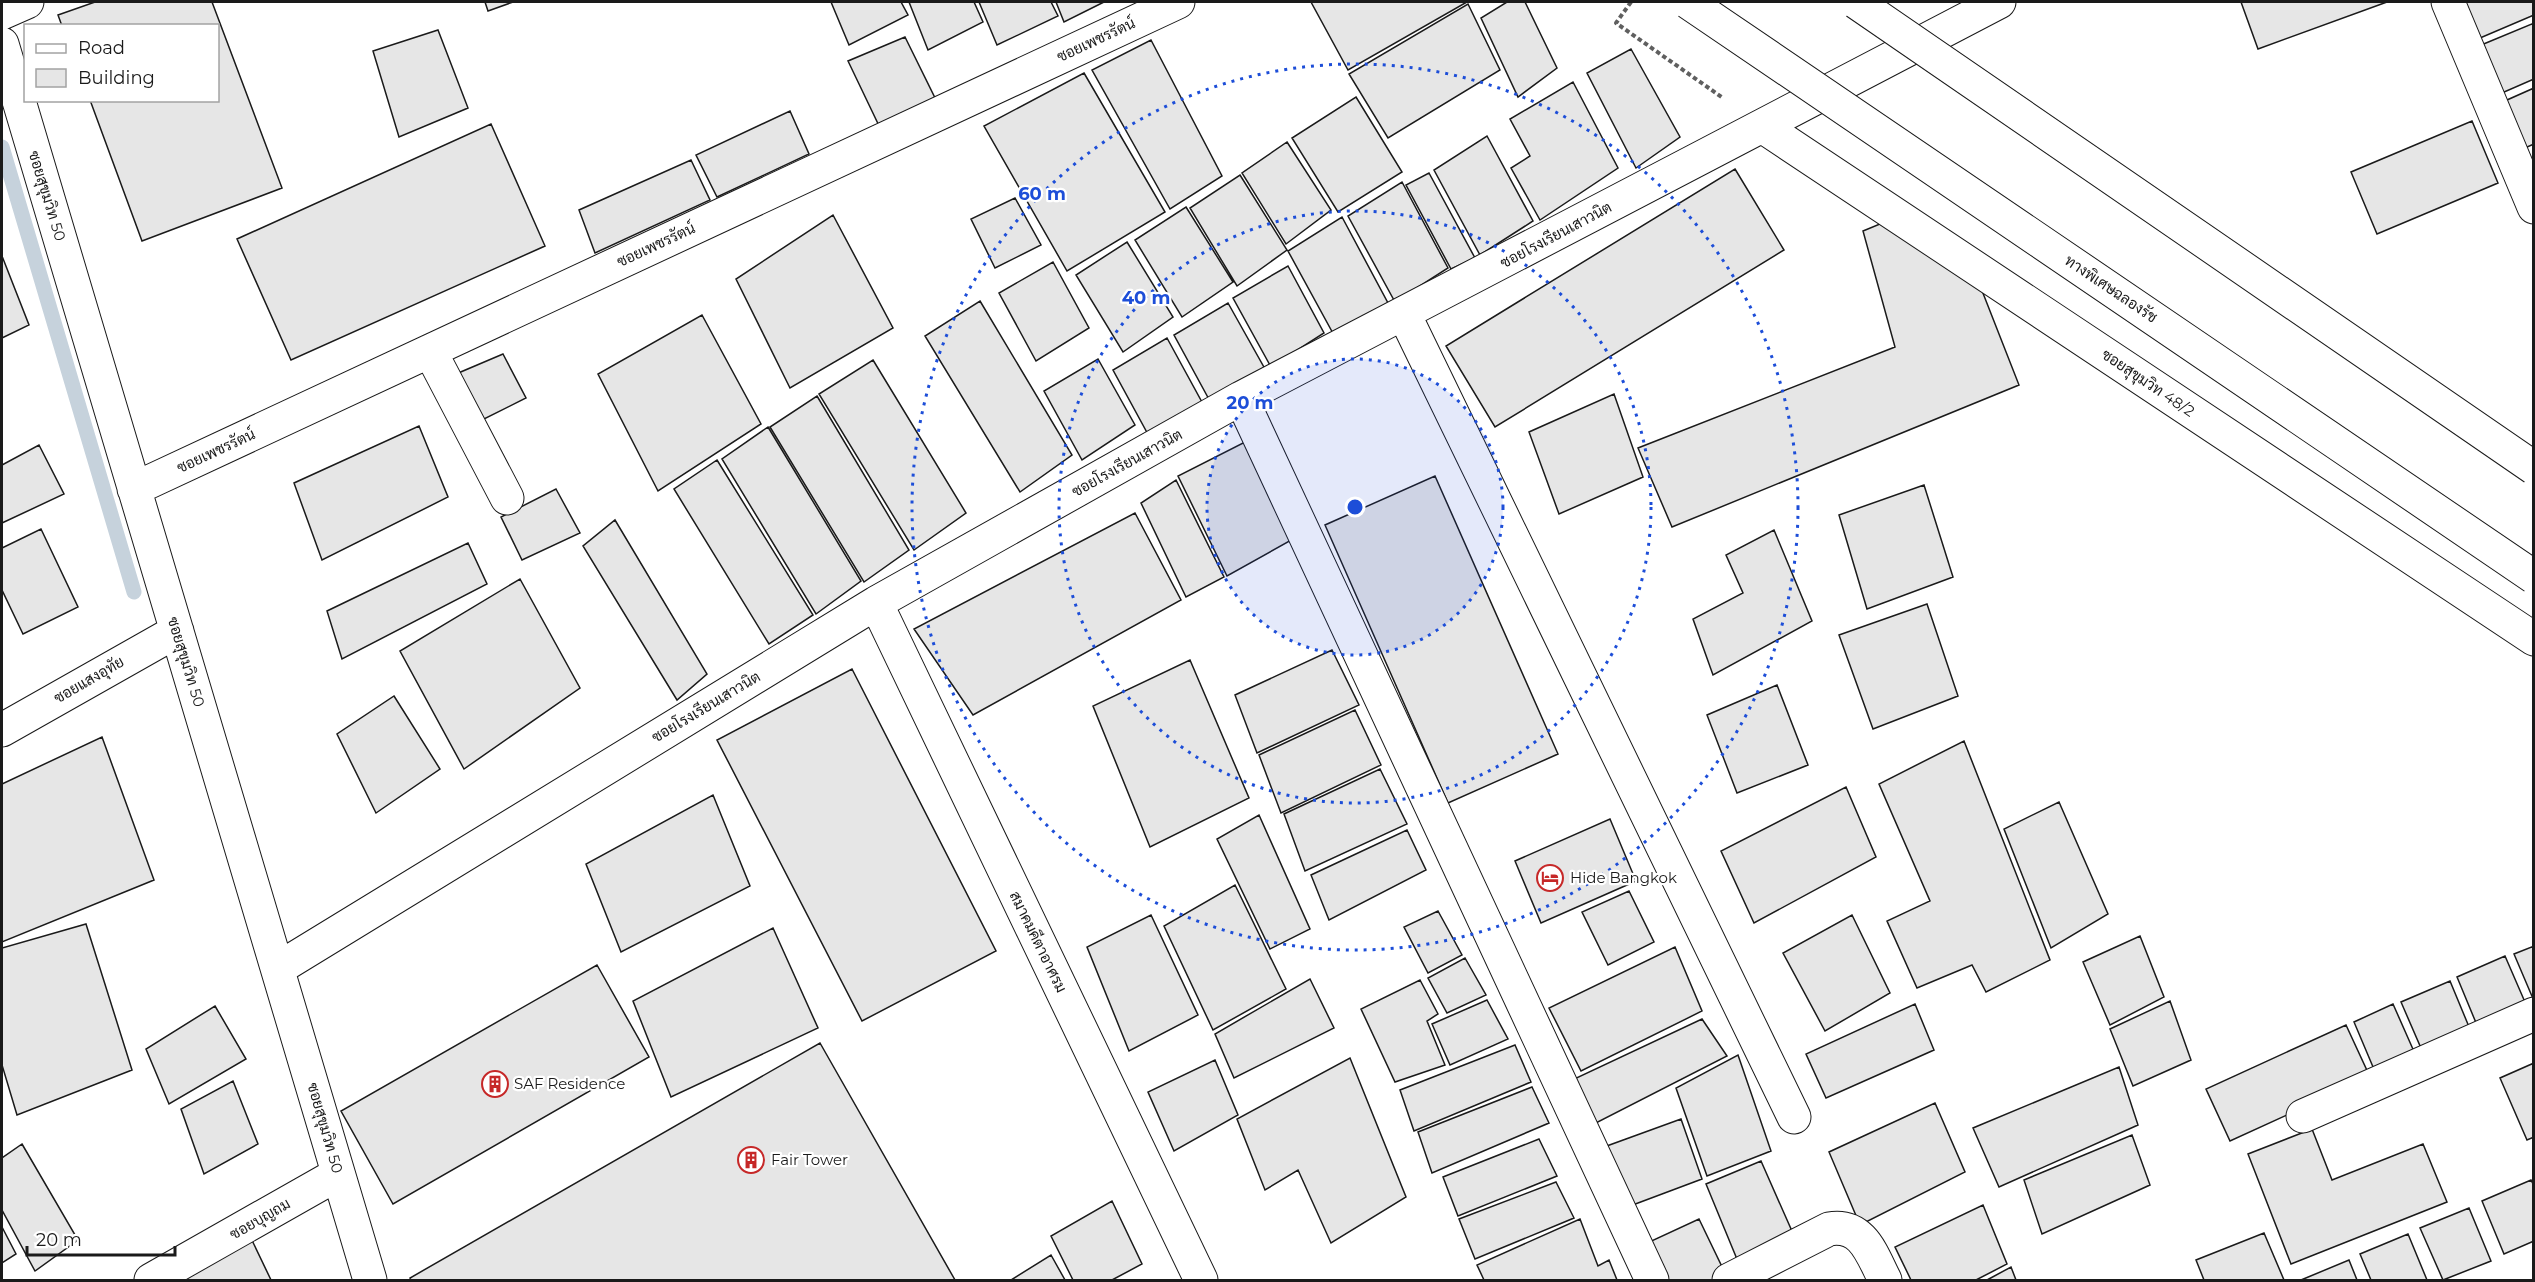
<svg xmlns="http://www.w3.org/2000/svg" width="2535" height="1282" font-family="Montserrat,Sarabun,sans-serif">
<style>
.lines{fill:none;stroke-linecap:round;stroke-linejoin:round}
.stream{stroke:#c6d2dc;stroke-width:15}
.building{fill:#e6e6e6;stroke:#1a1a1a;stroke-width:1.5}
.minor-casing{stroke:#1a1a1a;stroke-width:35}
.path{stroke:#5f5f5f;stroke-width:4;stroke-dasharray:4.5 3;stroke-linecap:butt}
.minor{stroke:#fff;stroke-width:33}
.highway-bridge-casing{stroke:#1a1a1a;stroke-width:35;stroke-linecap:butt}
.highway-bridge{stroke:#fff;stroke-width:33}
.ring{fill:none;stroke:#1d4ed8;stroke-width:3;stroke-dasharray:3 6}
.labels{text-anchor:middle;stroke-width:4.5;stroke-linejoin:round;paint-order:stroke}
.street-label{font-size:15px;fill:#1a1a1a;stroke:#fff}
.poi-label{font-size:15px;fill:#1a1a1a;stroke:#fff;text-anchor:start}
.centre{fill:#1d4ed8;stroke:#fff;stroke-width:3}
.ring-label{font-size:18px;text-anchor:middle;font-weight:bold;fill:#1d4ed8;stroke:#fff;stroke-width:4.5;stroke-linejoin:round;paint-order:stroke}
</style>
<rect width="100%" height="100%" fill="#fff"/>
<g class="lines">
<path class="stream" d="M2 147 134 592"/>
</g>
<path class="building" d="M95 2H212L282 188 142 241 90 100H218V26H62L58 15Z
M485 2H513L488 11Z
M831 2H901L908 15 849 45Z
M909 2H974L983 22 928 50Z
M979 2H1051L1058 16 997 45Z
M1056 2H1104L1064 22Z
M1311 2H1467L1348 70Z
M1507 2H1525L1557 68 1518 97 1481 18Z
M2241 2H2387L2258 49Z
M2456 2H2534V15L2473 41Z
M1468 4 1500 70 1388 138 1349 74Z
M2534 23V79L2495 96 2474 48Z
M438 30 468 108 399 137 373 51Z
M905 37 938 104 882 132 848 61Z
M1151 40 1222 176 1170 209 1092 70Z
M1631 49 1680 137 1636 168 1587 73Z
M1084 73 1165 212 1067 271 984 126Z
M1573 82 1618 168 1540 220 1511 168 1530 156 1510 119Z
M2534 88V144L2518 151 2498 104Z
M1356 97 1402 172 1338 212 1292 138Z
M790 111 809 154 717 197 696 155Z
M2472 121 2498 183 2377 234 2351 172Z
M491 124 545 246 291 360 237 239Z
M1487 136 1533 221 1480 255 1434 170Z
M1287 142 1331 210 1286 244 1242 173Z
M691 160 710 200 595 253 579 210Z
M1735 169 1784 250 1495 427 1446 346Z
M1429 173 1475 258 1451 269 1406 185Z
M1240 175 1287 250 1237 286 1190 208Z
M1402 182 1448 268 1395 302 1348 216Z
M1015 198 1041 245 995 268 971 219Z
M1186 207 1233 282 1182 317 1135 240Z
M833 215 893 328 790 388 736 279Z
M1342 217 1388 303 1335 337 1288 251Z
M1887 221 1979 283 2019 385 1672 527 1638 448 1895 347 1863 231Z
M1127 242 1173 317 1123 352 1076 275Z
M2 256 29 325 2 338Z
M1053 262 1089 328 1036 361 999 293Z
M1288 266 1324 333 1271 367 1233 298Z
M980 301 1072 455 1020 492 925 336Z
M1228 303 1265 369 1211 403 1174 335Z
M702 315 761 424 658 491 598 374Z
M1167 338 1203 404 1150 438 1113 370Z
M503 354 526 398 478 422 456 374Z
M1098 359 1135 425 1082 460 1044 391Z
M873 360 966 513 914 550 819 394Z
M1614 394 1643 477 1559 514 1529 432Z
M817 396 909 550 864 582 770 427Z
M419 426 448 497 322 560 294 483Z
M768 427 861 581 816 614 722 459Z
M1247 441 1295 538 1227 576 1178 476Z
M39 445 64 494 2 523V465Z
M717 460 813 615 769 644 674 489Z
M1435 476 1558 754 1448 803 1325 525Z
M1176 480 1224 577 1186 597 1141 503Z
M1924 485 1953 577 1867 609 1839 515Z
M556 489 580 533 522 560 501 517Z
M1135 513 1181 600 973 715 914 629Z
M615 520 707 674 677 700 583 546Z
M41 529 78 607 23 634 2 590V548Z
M1774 530 1812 621 1713 675 1693 619 1743 593 1726 555Z
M468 543 487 584 342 659 327 611Z
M520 579 580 688 464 769 400 651Z
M1927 604 1958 696 1873 729 1839 635Z
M1332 650 1359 705 1257 753 1235 695Z
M1190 660 1249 798 1150 847 1093 706Z
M852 669 996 951 862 1021 717 740Z
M1777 685 1808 765 1737 793 1707 715Z
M394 696 440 769 376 813 337 734Z
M1355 710 1381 765 1281 813 1259 755Z
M102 737 154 880 2 942V784Z
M1964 741 2050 960 1986 992 1972 965 1917 988 1887 921 1930 901 1879 784Z
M1380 769 1407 824 1305 871 1284 814Z
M1846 787 1876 857 1754 923 1721 851Z
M713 795 750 886 621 952 586 864Z
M2059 802 2108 914 2051 948 2004 829Z
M1259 815 1310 929 1270 949 1217 839Z
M1610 819 1636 881 1541 923 1515 861Z
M1407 830 1426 870 1329 920 1311 875Z
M1235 885 1286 989 1213 1030 1164 926Z
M1629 891 1654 942 1608 965 1582 912Z
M1438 911 1462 955 1428 973 1404 927Z
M1151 915 1198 1015 1129 1051 1087 947Z
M1852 915 1890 993 1825 1031 1783 953Z
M86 924 132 1070 17 1115 2 1065V948Z
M773 928 818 1028 671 1097 633 1001Z
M2140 936 2164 997 2110 1025 2083 962Z
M2534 946V1001L2514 954Z
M1675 947 1702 1011 1581 1071 1549 1008Z
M2505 956 2528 1009 2479 1030 2457 977Z
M1465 958 1486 995 1447 1013 1428 978Z
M597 965 649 1057 393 1204 341 1111Z
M1310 979 1334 1028 1234 1078 1215 1034Z
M1420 980 1438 1014 1427 1021 1445 1065 1395 1082 1361 1009Z
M2450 981 2472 1034 2424 1055 2401 1002Z
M1487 1000 1508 1039 1450 1065 1432 1024Z
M2170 1001 2191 1060 2133 1086 2110 1029Z
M1915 1004 1934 1050 1826 1098 1806 1054Z
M2393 1004 2416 1056 2376 1074 2354 1022Z
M215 1006 246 1059 169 1104 146 1049Z
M1702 1019 1727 1056 1592 1125 1572 1080Z
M2346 1025 2370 1077 2230 1141 2206 1089Z
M820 1043 955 1280H411L410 1278Z
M1515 1045 1531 1082 1414 1131 1400 1090Z
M1738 1055 1771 1151 1707 1176 1676 1088Z
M1350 1058 1406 1197 1331 1243 1298 1170 1265 1190 1237 1119Z
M1215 1060 1238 1115 1174 1151 1148 1092Z
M2534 1063V1137L2527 1140 2500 1078Z
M2119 1067 2138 1125 1999 1187 1973 1128Z
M233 1081 258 1144 204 1174 181 1109Z
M1532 1087 1549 1123 1432 1173 1418 1132Z
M1935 1103 1965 1172 1860 1225 1829 1152Z
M1681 1119 1702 1179 1630 1206 1604 1147Z
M2312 1129 2332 1180 2423 1144 2447 1202 2291 1264 2248 1154Z
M2132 1135 2150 1185 2042 1234 2024 1180Z
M1539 1139 1557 1176 1458 1216 1443 1177Z
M22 1144 78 1240 35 1271 2 1210V1158Z
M1761 1161 1795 1238 1739 1264 1706 1184Z
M2531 1180 2534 1186V1241L2504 1254 2482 1201Z
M1556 1182 1574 1218 1475 1259 1459 1219Z
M1112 1201 1142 1264 1112 1280H1073L1051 1236Z
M1983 1205 2007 1264 1976 1280H1911L1895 1247Z
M2469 1208 2491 1261 2443 1280 2420 1228Z
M1580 1219 1598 1266 1609 1260 1617 1280H1484L1477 1265Z
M1699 1219 1726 1275 1716 1280H1665L1647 1243Z
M2 1227 16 1254 2 1263Z
M2264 1233 2284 1280H2204L2196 1260Z
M249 1234 271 1280H166Z
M2408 1234 2427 1280H2371L2360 1254Z
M1051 1255 1065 1280H1011Z
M2349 1260 2357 1280H2301Z
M2011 1267 2016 1280H1987Z"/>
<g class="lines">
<defs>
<path id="minor" d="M2448 2 2534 207
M2 13 27 2
M2 44 370 1280
M1762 126 2534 639
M1404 314 1794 1117
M430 351 507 498
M1241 398 1652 1280
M134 489 1178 2
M876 603 1201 1280
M2 730 177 631
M279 968 876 603 1241 398 1999 2
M2303 1116 2534 1014
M151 1280 338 1174
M1729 1280 1829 1229C1863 1223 1872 1255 1885 1280"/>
</defs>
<use href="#minor" class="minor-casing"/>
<path class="path" d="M1631 2 1616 23 1723 98"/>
<use href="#minor" class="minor"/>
<defs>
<path id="highway-bridge" d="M1688 2 2534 577
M1856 2 2534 468"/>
</defs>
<use href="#highway-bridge" class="highway-bridge-casing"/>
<use href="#highway-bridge" class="highway-bridge"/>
</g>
<circle cx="1355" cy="507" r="148" fill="#1d4ed8" fill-opacity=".12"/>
<g class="ring">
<circle cx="1355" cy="507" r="148"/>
<circle cx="1355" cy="507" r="296"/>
<circle cx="1355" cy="507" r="443"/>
</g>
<defs>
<symbol id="hotel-ring" viewBox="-11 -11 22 22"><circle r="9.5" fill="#fff" stroke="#c62828" stroke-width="1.5"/><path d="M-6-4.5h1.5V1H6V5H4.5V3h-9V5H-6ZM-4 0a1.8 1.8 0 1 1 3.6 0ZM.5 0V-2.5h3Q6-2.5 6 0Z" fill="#c62828"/></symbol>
<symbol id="building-ring" viewBox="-11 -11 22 22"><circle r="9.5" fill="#fff" stroke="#c62828" stroke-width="1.5"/><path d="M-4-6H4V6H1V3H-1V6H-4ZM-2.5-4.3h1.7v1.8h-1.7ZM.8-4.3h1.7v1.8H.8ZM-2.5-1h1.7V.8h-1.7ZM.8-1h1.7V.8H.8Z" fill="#c62828"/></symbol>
</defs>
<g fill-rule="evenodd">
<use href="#hotel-ring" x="1535" y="863" width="30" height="30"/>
<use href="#building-ring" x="480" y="1069" width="30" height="30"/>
<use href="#building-ring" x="736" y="1145" width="30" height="30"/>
</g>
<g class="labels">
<g class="street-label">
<text transform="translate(1096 40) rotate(-25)" y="5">ซอยเพชรรัตน์</text>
<text transform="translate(47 196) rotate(73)" y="5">ซอยสุขุมวิท 50</text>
<text transform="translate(1556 235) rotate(-28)" y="5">ซอยโรงเรียนเสาวนิต</text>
<text transform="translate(656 245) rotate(-25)" y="5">ซอยเพชรรัตน์</text>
<text transform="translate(2111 289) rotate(34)" y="5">ทางพิเศษฉลองรัช</text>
<text transform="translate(2148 383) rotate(34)" y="5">ซอยสุขุมวิท 48/2</text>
<text transform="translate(216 451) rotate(-25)" y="5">ซอยเพชรรัตน์</text>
<text transform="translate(1127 463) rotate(-29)" y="5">ซอยโรงเรียนเสาวนิต</text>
<text transform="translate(186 662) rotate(73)" y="5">ซอยสุขุมวิท 50</text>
<text transform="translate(89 680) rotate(-30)" y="5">ซอยแสงอุทัย</text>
<text transform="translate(706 707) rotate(-31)" y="5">ซอยโรงเรียนเสาวนิต</text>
<text transform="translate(1038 942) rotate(64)" y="5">สมาคมคีตาอาศรม</text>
<text transform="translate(325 1128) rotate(74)" y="5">ซอยสุขุมวิท 50</text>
<text transform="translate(260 1219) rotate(-30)" y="5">ซอยบุญถม</text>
</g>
<g class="poi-label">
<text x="1570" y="883">Hide Bangkok</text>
<text x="514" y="1089">SAF Residence</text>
<text x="771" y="1165">Fair Tower</text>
</g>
</g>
<circle cx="1355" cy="507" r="9" class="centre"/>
<g class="ring-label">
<text x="1042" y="200">60 m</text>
<text x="1146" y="304">40 m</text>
<text x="1250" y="409">20 m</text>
</g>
<rect width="2535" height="1282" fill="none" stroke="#1a1a1a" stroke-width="6"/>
<rect x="24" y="24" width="195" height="78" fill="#ffffff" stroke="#a3a3a3" stroke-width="1.5"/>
<rect x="36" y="44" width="30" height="9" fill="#ffffff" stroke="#a3a3a3" stroke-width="1.5"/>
<text x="78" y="54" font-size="18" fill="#1a1a1a">Road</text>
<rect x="36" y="69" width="30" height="18" fill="#e6e6e6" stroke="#a3a3a3" stroke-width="1.5"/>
<text x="78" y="84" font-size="18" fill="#1a1a1a">Building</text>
<path d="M27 1246v9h148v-9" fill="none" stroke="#1a1a1a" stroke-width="3"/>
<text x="36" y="1246" font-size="18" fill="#1a1a1a" stroke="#ffffff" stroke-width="4.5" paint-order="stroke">20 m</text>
</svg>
